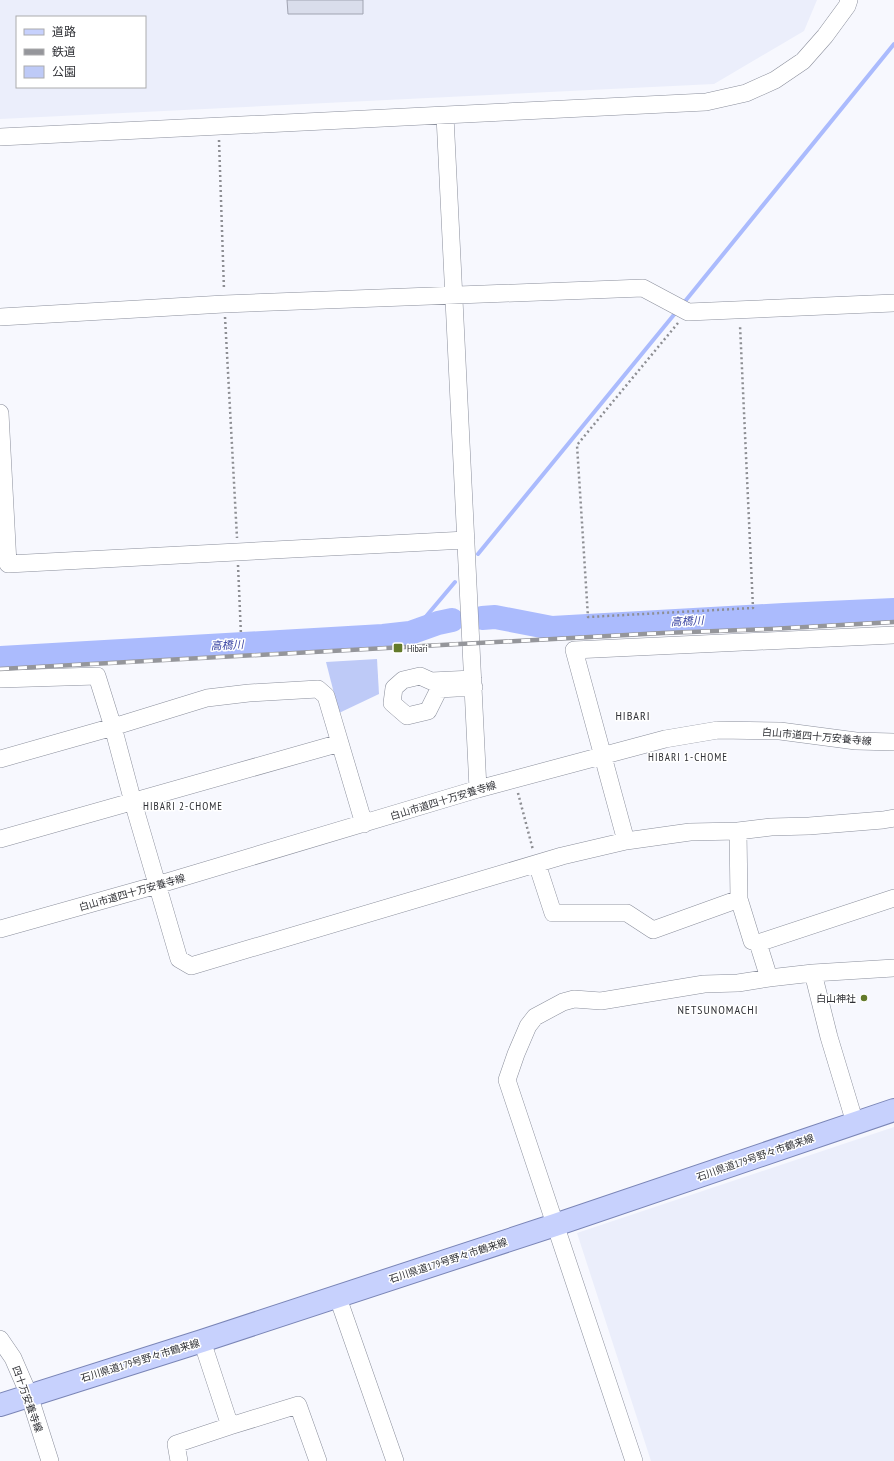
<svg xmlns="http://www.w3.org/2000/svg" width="894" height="1461" font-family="'PT Sans Narrow','Noto Sans JP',sans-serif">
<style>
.built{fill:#ebeefb;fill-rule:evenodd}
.green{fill:#becaf7}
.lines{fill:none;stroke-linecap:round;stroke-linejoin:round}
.stream{stroke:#abbbfd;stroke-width:4}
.river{stroke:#abbbfd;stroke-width:24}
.building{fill:#d9ddeb;stroke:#a0a3b1}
.minor-casing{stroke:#8b8f9c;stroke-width:18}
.major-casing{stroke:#7a85b6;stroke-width:24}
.path{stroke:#8d8e93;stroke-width:2.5;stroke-dasharray:2 3;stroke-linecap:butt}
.minor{stroke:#fff;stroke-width:17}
.major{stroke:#c7d1fd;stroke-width:22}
.rail-casing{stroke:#95969b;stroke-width:4.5}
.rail{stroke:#fff;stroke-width:3;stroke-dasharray:9;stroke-linecap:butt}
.poi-dot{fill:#637a2b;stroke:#fff;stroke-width:1.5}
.labels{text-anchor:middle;stroke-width:3;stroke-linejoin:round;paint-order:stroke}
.poi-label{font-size:10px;fill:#2f3035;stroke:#fff;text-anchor:start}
.street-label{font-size:10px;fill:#2f3035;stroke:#fff}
.water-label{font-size:11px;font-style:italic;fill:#3c47a4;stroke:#fff}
.neighbourhood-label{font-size:11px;letter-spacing:1px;fill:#2f3035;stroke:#fff}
.quarter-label{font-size:12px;letter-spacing:1px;fill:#2f3035;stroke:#fff}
</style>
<rect width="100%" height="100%" fill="#f7f8fe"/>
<path class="built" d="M0 0H817L804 31 714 84 0 119ZM17 17H145V87H17Z
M894 1127V1461H651L577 1233Z"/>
<path class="green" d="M377 659 379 694 339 713 326 662Z"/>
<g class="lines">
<path class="stream" d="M682 305 894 44
M478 554 677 311
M410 633 423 620 455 582"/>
<path class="river" d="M482 618 495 617 552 628 784 615 894 610
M0 658 383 636 410 633 438 623 452 620"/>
</g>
<path class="building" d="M287 0H363V14H288Z"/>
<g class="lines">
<defs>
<path id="minor" d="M445 116 478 789
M0 137 706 102 746 93 775 80 803 61 825 36 847 6 849 0
M0 317 224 304 643 288 688 312 894 303
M0 413 8 564 466 540
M0 679 97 676 113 727 207 698 249 693 318 689 326 696 364 824
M473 679 431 681 420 676 403 680 394 688 392 703 407 716 428 711 439 689 474 687
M0 759 113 727 133 802 179 959 191 966 562 856 626 841 690 832 738 831 771 827 809 826 883 820 894 818
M0 839 340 743
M626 841 574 650 894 635
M537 864 553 913H627L653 930 739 899 738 831
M739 899 752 941 758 943
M0 929 157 885 478 789 665 739 718 730 780 731 856 741 894 742
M813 973 829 1037 855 1123
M769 978 758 943 894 898
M337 1295 395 1461
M0 1339 13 1358 29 1395 50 1461
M202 1341 230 1426
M179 1461 176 1444 230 1426 298 1405 318 1461
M634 1461 507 1080 516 1054 528 1026 535 1017 563 1002 574 999 601 1001 704 984 738 983 769 978 813 973 894 968"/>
<path id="major" d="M0 1405 202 1341 555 1225 894 1110"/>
</defs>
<use href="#minor" class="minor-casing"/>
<use href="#major" class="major-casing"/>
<path class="path" d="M219 140 224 290
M225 317 237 538
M678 323 577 445 588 617 753 608 740 325
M238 565 241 635
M518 793 533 850"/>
<use href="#minor" class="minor"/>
<use href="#major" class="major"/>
<defs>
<path id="rail" d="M0 669 663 633 771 629 894 622"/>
</defs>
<use href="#rail" class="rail-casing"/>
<use href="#rail" class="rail"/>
</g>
<g class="poi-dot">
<rect x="393" y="643" width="10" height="10" rx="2"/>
<circle cx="864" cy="998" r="4"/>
</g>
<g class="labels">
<g class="poi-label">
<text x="407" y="652">Hibari</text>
<text x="856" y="1002" text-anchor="end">白山神社</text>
</g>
<g class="street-label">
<text transform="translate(817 736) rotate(5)" y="4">白山市道四十万安養寺線</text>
<text transform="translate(443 800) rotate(-17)" y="4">白山市道四十万安養寺線</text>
<text transform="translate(132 892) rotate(-16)" y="4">白山市道四十万安養寺線</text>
<text transform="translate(755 1157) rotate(-19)" y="4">石川県道179号野々市鶴来線</text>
<text transform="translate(448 1260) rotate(-18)" y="4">石川県道179号野々市鶴来線</text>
<text transform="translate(140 1360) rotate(-17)" y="4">石川県道179号野々市鶴来線</text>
<text transform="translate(28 1399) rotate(70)" y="4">四十万安養寺線</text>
</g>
<g class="water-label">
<text transform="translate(687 621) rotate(-3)" y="4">高橋川</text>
<text transform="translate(227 645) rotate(-3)" y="4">高橋川</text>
</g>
<g class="neighbourhood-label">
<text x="688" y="761">HIBARI 1-CHOME</text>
<text x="183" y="810">HIBARI 2-CHOME</text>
</g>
<g class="quarter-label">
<text x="633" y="720">HIBARI</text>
<text x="718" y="1014">NETSUNOMACHI</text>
</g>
</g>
<rect x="16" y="16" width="130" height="72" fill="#ffffff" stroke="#acacae"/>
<rect x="24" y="29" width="20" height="6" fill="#c7d1fd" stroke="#acacae"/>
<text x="52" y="36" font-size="12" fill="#2f3035">道路</text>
<rect x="24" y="49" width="20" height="6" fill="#95969b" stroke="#acacae"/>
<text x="52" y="56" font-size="12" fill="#2f3035">鉄道</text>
<rect x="24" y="66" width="20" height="12" fill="#becaf7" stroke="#acacae"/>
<text x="52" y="76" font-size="12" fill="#2f3035">公園</text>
</svg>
